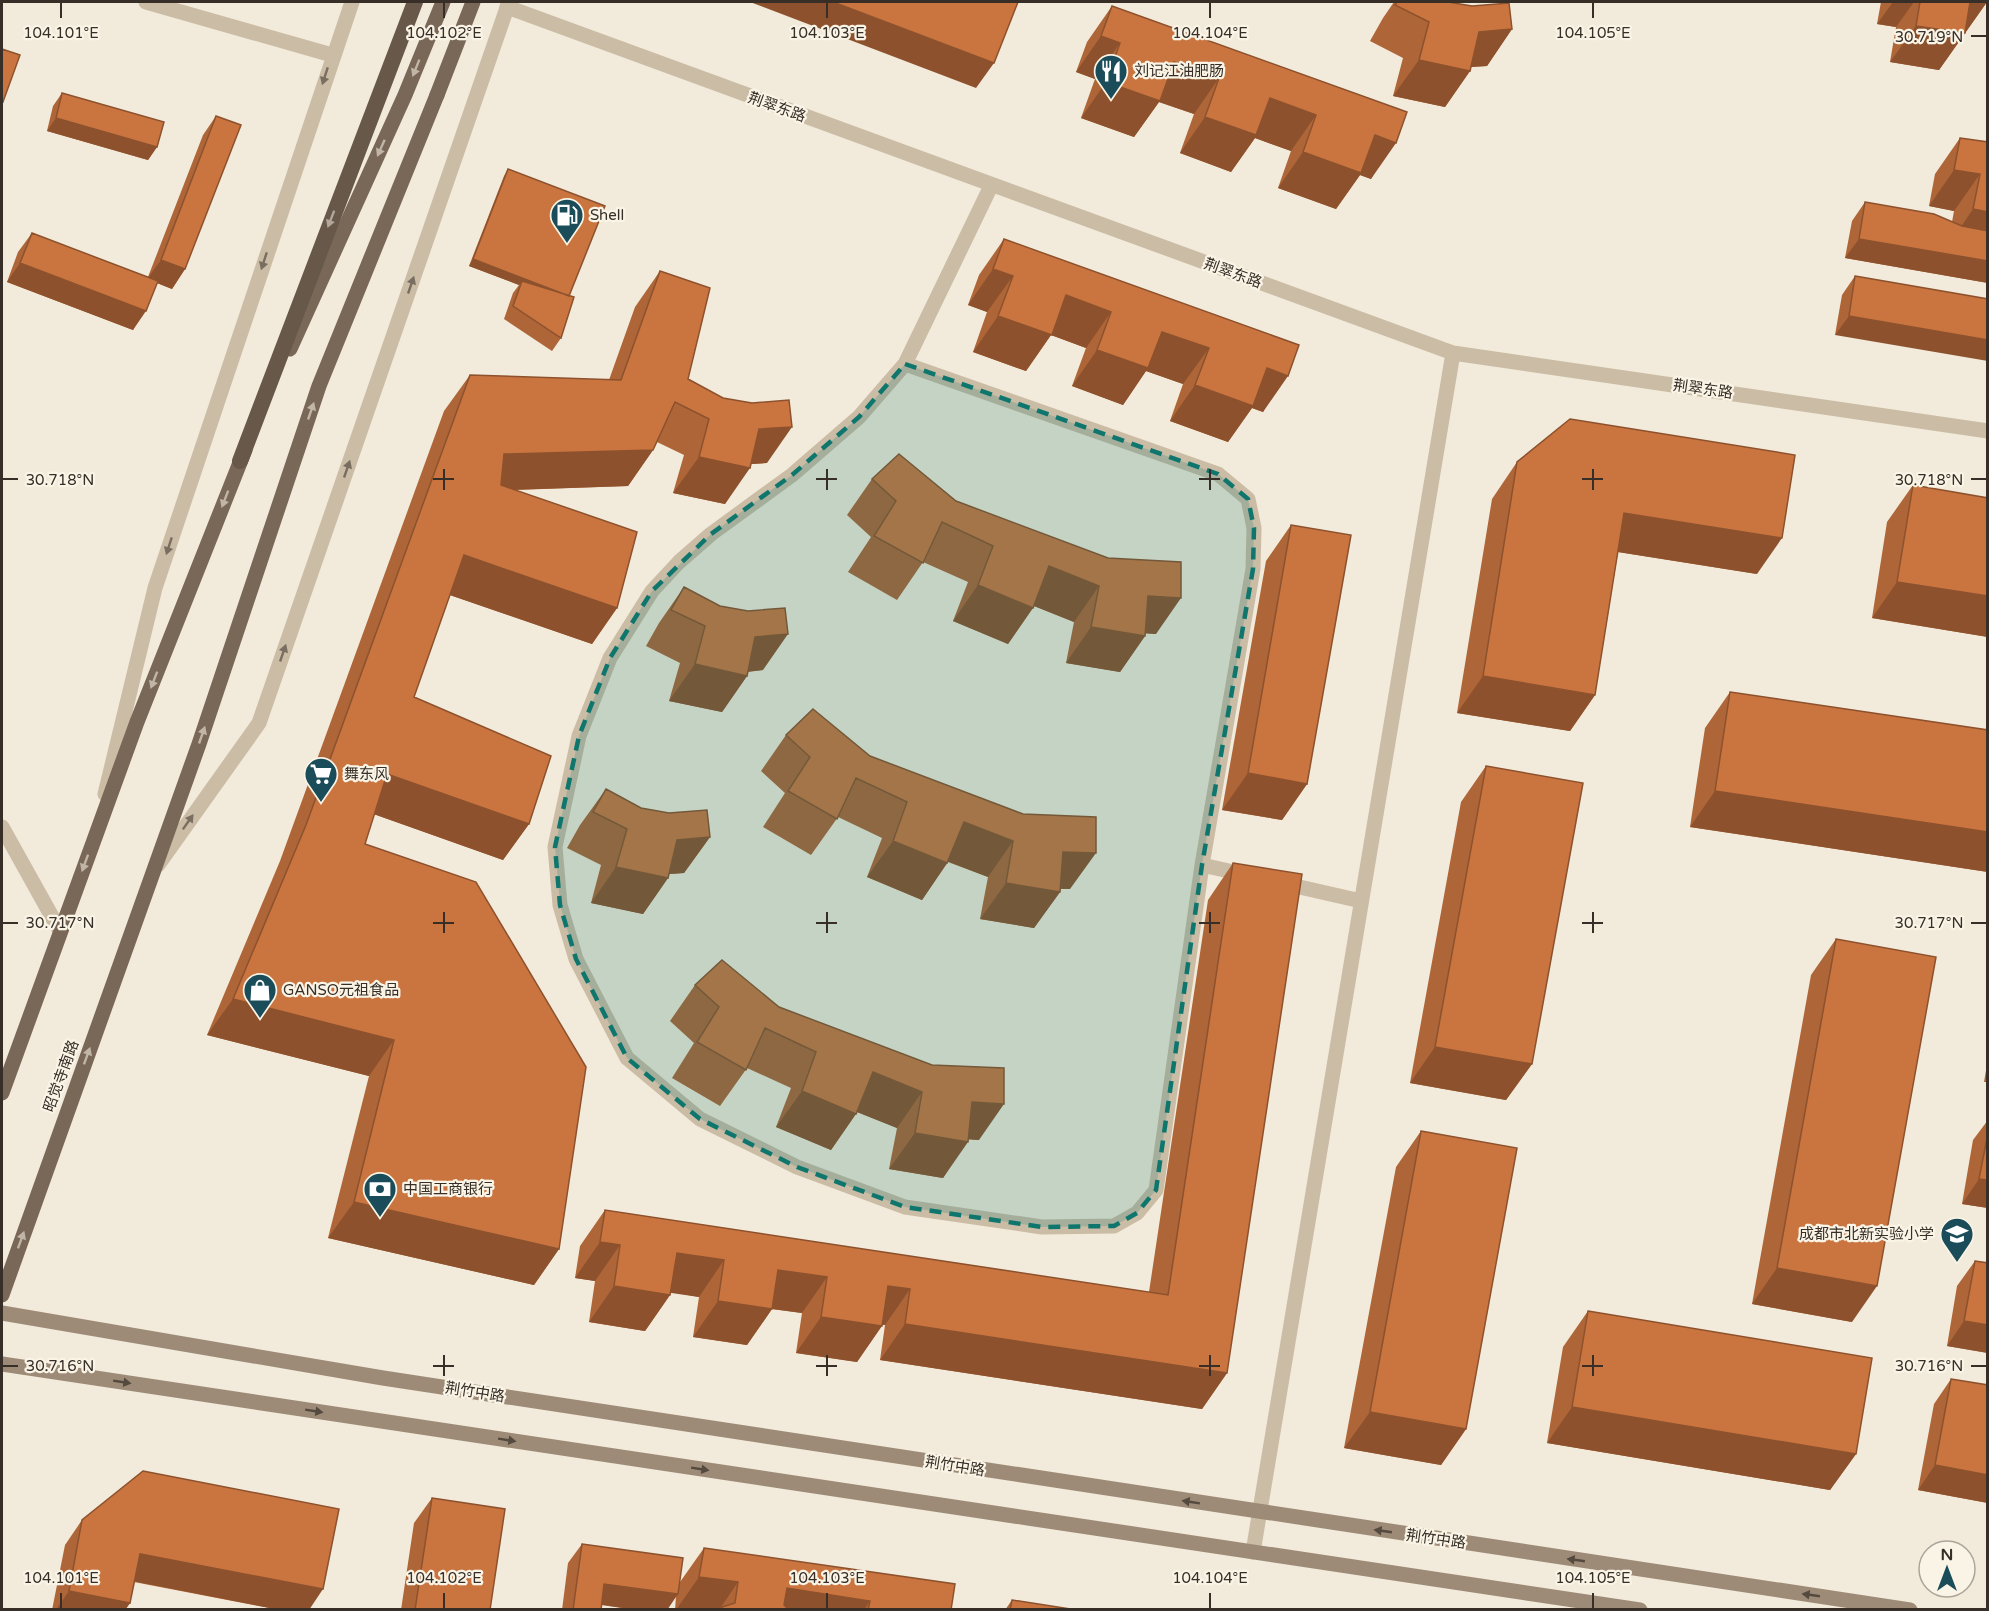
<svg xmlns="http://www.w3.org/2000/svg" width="1989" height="1611" font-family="'Varela Round','Noto Sans SC',sans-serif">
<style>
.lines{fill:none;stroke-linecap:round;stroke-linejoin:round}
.minor{stroke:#cbbca5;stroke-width:15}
.tertiary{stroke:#cbbca5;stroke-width:15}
.secondary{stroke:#9e8b77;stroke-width:15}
.primary{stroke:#796757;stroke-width:15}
.trunk{stroke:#68584a;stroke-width:16}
.primary-bridge{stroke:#796757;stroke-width:15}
.wall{fill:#ae6537}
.shaded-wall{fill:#8d522d}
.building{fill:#ca7540;stroke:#8d522d;stroke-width:1.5}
.oneway{fill:#c0b5a6}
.oneway2{fill:#796e60}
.oneway3{fill:#b1a698}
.oneway4{fill:#554a3f}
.marked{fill:#0f766e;fill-opacity:0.2;stroke:#0f766e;stroke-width:4.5;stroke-dasharray:12 8;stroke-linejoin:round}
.ticks{fill:none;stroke:#362e27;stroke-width:2}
.labels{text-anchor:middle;stroke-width:4.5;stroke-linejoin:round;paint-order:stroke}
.poi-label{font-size:15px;fill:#362e27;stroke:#faf4e6;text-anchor:start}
.street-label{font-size:15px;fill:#362e27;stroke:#faf4e6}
.ticks-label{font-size:15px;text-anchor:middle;fill:#362e27;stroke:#faf4e6;stroke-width:4.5;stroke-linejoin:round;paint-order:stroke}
</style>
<rect width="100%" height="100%" fill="#f2eada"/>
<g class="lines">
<path class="minor" d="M146 2 332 55
M507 7 1453 353 1988 431
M905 364 1218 474 1248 499 1254 528 1253 569 1202 865 1156 1190 1137 1213 1114 1226 1042 1227 905 1207 797 1167 700 1119 627 1058 576 959 560 905 555 847 579 736 610 658 652 591 679 562 711 534 792 475 859 417 905 364 991 186
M2 827 60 931
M1202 865 1247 875
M1282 883 1361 901
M1253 1552 1453 353"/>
<path class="tertiary" d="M105 794 155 588 352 2
M158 865 259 723 509 2"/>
<path class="secondary" d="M2 1313 383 1378 1910 1610
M2 1364 1640 1610"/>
<path class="primary" d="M290 349 405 95 443 2
M2 1093 137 722 245 450
M2 1295 199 744 319 386 437 95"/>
<path class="trunk" d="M240 461 415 2"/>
<path class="primary-bridge" d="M437 95 473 2"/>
</g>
<path class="wall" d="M1394 2H1448L1512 29 1487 66 1471 67 1470 71 1445 107 1393 96 1403 58 1370 41 1383 18Z
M1881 2H1987L1939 70 1890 62 1896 27 1877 24Z
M1112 6 1407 112 1371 179 1360 175 1336 209 1278 188 1291 151 1255 138 1231 172 1180 153 1194 114 1159 102 1134 137 1081 118 1095 79 1076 72 1087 42Z
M62 93 157 147 148 160 47 131 53 106Z
M216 116 185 269 172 289 157 283 133 330 7 282 18 252 32 233 148 277 203 135Z
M1960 138 1988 142V283L1845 258 1852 221 1865 202 1952 222 1954 211 1929 206 1935 174Z
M508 169 570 296 561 338 552 351 504 319 513 293 519 285 469 266 504 176Z
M1004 239 1299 345 1263 412 1252 408 1228 442 1170 421 1183 384 1146 371 1123 405 1072 386 1086 348 1051 335 1026 371 973 352 987 312 968 305 979 275Z
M660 271 688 379 767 463 751 464 725 504 673 493 684 455 657 442 653 450 628 486 514 490 617 608 592 644 450 595 414 697 529 824 503 860 374 814 365 844 559 1249 534 1285 328 1238 369 1076 207 1035 280 861 444 411 470 375 609 380 635 307Z
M1855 276 1988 299 1835 335 1842 295Z
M1517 462 1757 574 1618 552 1595 695 1570 731 1457 713 1492 499Z
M872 479 956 501 1108 558 1156 634 1145 633V636L1120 672 1066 663 1074 622 1034 606 1008 644 953 621 968 582 923 562 897 600 848 572 871 537 847 515Z
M1913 485 1988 498V637L1872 618 1887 522Z
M1291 525 1307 784 1282 820 1222 810 1266 561Z
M684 587 720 606 763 670 748 672 747 676 722 712 669 701 680 663 646 646 659 623Z
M1730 692 1988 730V872L1690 827 1705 728Z
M786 735 870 756 1023 814 1070 889H1060V892L1034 928 980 919 988 877 948 862 922 900 867 877 882 838 838 817 811 855 763 827 785 793 761 771Z
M1486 766 1532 1064 1506 1100 1410 1083 1461 802Z
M606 789 641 808 710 837 684 873 669 874 668 878 643 914 591 903 601 865 567 848 580 825Z
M1233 863 1227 1373 1202 1409 880 1360 885 1325H882L857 1362 796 1353 802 1313 772 1309 747 1345 693 1337 699 1297 671 1292 670 1295 645 1331 589 1322 595 1281 575 1278 580 1246 605 1210 1149 1292 1208 900Z
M1836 939 1852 1322 1752 1304 1811 975Z
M695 985 779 1007 932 1065 979 1140 968 1139 943 1178 889 1169 897 1128 857 1112 831 1150 776 1127 791 1088 747 1068 720 1106 672 1078 694 1043 670 1021Z
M1988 1059V1082H1984Z
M1988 1120V1208L1962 1204 1973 1140Z
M1421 1131 1466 1429 1441 1465 1344 1448 1396 1167Z
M1975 1261 1988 1263V1353L1947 1346 1957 1286Z
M1588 1311 1856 1454 1830 1490 1547 1443 1563 1347Z
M1951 1379 1988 1385V1503L1918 1490 1934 1404Z
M432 1498 490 1610H401L414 1523Z
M82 1520 280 1610 134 1582 130 1603 125 1610H52L65 1545Z
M582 1544 680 1582 704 1548 951 1610H675L676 1596 667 1610H636L601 1605V1610H562L568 1563Z
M1012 1600 1077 1610H1005Z"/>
<path class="shaded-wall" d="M750 2H833L994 63 976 88Z
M1893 2H1914L1896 27 1877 24Z
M1968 2H1987L1939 70 1890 62 1916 26Z
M1512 29 1487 66 1456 68 1470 71 1445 107 1393 96 1419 60 1479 32Z
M1101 36 1120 43 1095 79 1076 72Z
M1174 62 1219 78 1194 114 1159 102 1134 137 1081 118 1106 82Z
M1270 98 1316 115 1291 151 1255 138 1231 172 1180 153 1205 117Z
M56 118 157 147 148 160 47 131Z
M1375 135 1396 143 1371 179 1360 175 1336 209 1278 188 1303 152Z
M1954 170 1980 174 1954 211 1929 206Z
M1973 209 1988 212V252L1948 246Z
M1859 239 1988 261V283L1845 258Z
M473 259 569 296 522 281 519 285 469 266Z
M161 260 185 269 172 289 147 279Z
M20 263 146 311 133 330 7 282Z
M993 269 1013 276 987 312 968 305Z
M1066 295 1111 312 1086 348 1051 335 1026 371 973 352 998 316Z
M1849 316 1988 340V361L1835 335Z
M1162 332 1209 348 1183 384 1146 371 1123 405 1072 386 1097 350Z
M1267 368 1288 376 1263 412 1252 408 1228 442 1170 421 1195 385Z
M792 427 767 463 736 465 750 468 725 504 673 493 699 457 759 429Z
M653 450 628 486 479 491 504 454Z
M1624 513 1782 538 1757 574 1599 549Z
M464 555 617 608 592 644 438 591Z
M1049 566 1099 586 1074 622 1024 602Z
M1897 582 1988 596V637L1872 618Z
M978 585 1033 608 1008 644 953 621Z
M1148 596 1181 598 1156 634 1123 632Z
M1091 627 1145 636 1120 672 1066 663Z
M788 634 763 670 734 673 747 676 722 712 669 701 695 664 755 637Z
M1483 676 1595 695 1570 731 1457 713Z
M1248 773 1307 784 1282 820 1222 810Z
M387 774 529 824 503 860 362 810Z
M1715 791 1988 832V872L1690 827Z
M964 822 1013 841 988 877 939 858Z
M710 837 684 873 655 875 668 878 643 914 591 903 616 867 677 840Z
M893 841 947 863 922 900 867 877Z
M1063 852 1096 853 1070 889 1037 888Z
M1006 883 1060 892 1034 928 980 919Z
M233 999 394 1040 369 1076 207 1035Z
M1435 1047 1532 1064 1506 1100 1410 1083Z
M873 1072 922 1092 897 1128 847 1108Z
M802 1091 856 1114 831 1150 776 1127Z
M972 1102 1004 1104 979 1140 946 1138Z
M915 1133 968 1142 943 1178 889 1169Z
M1979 1179 1988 1180V1208L1962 1204Z
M354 1202 559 1249 534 1285 328 1238Z
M600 1242 620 1245 595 1281 575 1278Z
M677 1253 724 1260 699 1297 651 1290Z
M1777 1268 1877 1286 1852 1322 1752 1304Z
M778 1270 827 1277 802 1313 772 1309 747 1345 693 1337 718 1301Z
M614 1286 670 1295 645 1331 589 1322Z
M888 1286 910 1289 885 1325 862 1322Z
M821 1317 882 1326 857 1362 796 1353Z
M1964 1321 1988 1325V1353L1947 1346Z
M905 1324 1227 1373 1202 1409 880 1360Z
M1572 1407 1856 1454 1830 1490 1547 1443Z
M1370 1412 1466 1429 1441 1465 1344 1448Z
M1935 1465 1988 1475V1503L1918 1490Z
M140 1554 323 1589 309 1610H280L122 1579Z
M699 1577 738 1582 719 1610H676Z
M604 1584 678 1594 667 1610H636L591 1603Z
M787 1588 870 1601 864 1610H772Z
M69 1591 130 1603 125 1610H56Z"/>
<path class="building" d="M833 2H1018L994 63Z
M1397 2H1448L1472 6 1509 3 1512 29 1479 32 1470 71 1419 60 1429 22 1395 5Z
M1920 2H1970L1965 33 1916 26Z
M1112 6 1407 112 1396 143 1375 135 1361 173 1303 152 1316 115 1270 98 1256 135 1205 117 1219 78 1174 62 1160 101 1106 82 1120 43 1101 36Z
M2 49 20 55 3 102 2 101Z
M62 93 164 122 157 147 56 118Z
M216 116 241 125 185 269 161 260Z
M1960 138 1988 142V212L1973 209 1980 174 1954 170Z
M508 169 605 206 569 296 473 259Z
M1865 202 1934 214 1962 226 1988 231V261L1859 239Z
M32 233 158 281 146 311 20 263Z
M1004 239 1299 345 1288 376 1267 368 1253 406 1195 385 1209 348 1162 332 1148 368 1097 350 1111 312 1066 295 1052 335 998 316 1013 276 993 269Z
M660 271 710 288 688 379 723 398 752 403 789 400 792 427 759 429 750 468 699 457 709 419 675 402 653 450 504 454 501 485 637 532 617 608 464 555 414 697 551 756 529 824 387 774 365 844 476 882 586 1067 559 1249 354 1202 394 1040 233 999 306 825 470 375 621 380Z
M1855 276 1988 299V340L1849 316Z
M522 281 574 297 561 338 513 306Z
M1570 419 1795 455 1782 538 1624 513 1595 695 1483 676 1517 462Z
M899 454 956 501 1108 558 1181 562V598L1148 596 1145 636 1091 627 1099 586 1049 566 1033 608 978 585 993 546 942 522 923 563 874 536 896 501 872 479Z
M1913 485 1988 498V596L1897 582Z
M1291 525 1351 535 1307 784 1248 773Z
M684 587 720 606 748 611 785 608 788 634 755 637 747 676 695 664 705 626 671 610Z
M1730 692 1988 730V832L1715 791Z
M813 709 870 756 1023 814 1096 817V853L1063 852 1060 892 1006 883 1013 841 964 822 947 863 893 841 907 802 856 778 837 819 788 791 810 757 786 735Z
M1486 766 1583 783 1532 1064 1435 1047Z
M606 789 641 808 669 813 707 810 710 837 677 840 668 878 616 867 627 829 593 812Z
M1233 863 1302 874 1227 1373 905 1324 910 1289 888 1286 882 1326 821 1317 827 1277 778 1270 772 1309 718 1301 724 1260 677 1253 670 1295 614 1286 620 1245 600 1242 605 1210 1168 1295Z
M1836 939 1936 957 1877 1286 1777 1268Z
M722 960 779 1007 932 1065 1004 1068V1104L972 1102 968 1142 915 1133 922 1092 873 1072 856 1114 802 1091 816 1052 765 1028 746 1070 697 1042 719 1007 695 985Z
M1421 1131 1517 1148 1466 1429 1370 1412Z
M1988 1133V1180L1979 1179Z
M1975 1261 1988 1263V1325L1964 1321Z
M1588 1311 1872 1358 1856 1454 1572 1407Z
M1951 1379 1988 1385V1475L1935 1465Z
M143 1471 339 1509 323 1589 140 1554 130 1603 69 1591 82 1520Z
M432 1498 505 1509 490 1610H415Z
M582 1544 683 1558 678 1594 604 1584 601 1610H573Z
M704 1548 955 1584 951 1610H868L870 1601 787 1588 784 1605 789 1610H721L722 1607 735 1603 738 1582 699 1577Z
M1012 1600 1077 1610H1010Z"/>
<defs><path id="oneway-solid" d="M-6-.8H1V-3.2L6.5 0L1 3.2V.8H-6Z" transform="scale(1.5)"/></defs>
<g class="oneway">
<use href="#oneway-solid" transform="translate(416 68) rotate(112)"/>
<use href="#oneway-solid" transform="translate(381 148) rotate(114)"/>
<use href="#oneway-solid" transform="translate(311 411) rotate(-71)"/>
<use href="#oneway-solid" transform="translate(225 499) rotate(111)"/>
<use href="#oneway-solid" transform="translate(154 680) rotate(111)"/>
<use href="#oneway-solid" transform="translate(202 735) rotate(-71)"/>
<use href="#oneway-solid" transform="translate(85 863) rotate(110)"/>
<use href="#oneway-solid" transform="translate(87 1056) rotate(-70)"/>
<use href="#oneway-solid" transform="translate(21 1240) rotate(-70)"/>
</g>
<g class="oneway2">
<use href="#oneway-solid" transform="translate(325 76) rotate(108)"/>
<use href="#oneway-solid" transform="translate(264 261) rotate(108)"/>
<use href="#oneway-solid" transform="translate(411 285) rotate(-71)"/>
<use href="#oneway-solid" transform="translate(347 469) rotate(-71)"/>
<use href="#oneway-solid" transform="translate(169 546) rotate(108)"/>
<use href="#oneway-solid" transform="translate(283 653) rotate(-71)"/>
<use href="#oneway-solid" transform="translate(188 822) rotate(-55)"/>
</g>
<use class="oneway3" href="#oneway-solid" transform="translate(331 219) rotate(111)"/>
<g class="oneway4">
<use href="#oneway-solid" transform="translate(122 1382) rotate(9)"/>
<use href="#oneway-solid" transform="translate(314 1411) rotate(9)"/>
<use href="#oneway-solid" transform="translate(507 1440) rotate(9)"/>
<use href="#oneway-solid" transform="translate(700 1469) rotate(9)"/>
<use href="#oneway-solid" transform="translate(1191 1502) rotate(-171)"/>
<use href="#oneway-solid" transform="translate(1383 1531) rotate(-172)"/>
<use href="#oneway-solid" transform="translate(1576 1560) rotate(-172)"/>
<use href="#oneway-solid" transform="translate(1811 1595) rotate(-172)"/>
</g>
<path class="marked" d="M905 364 1218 474 1248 499 1254 528 1253 569 1202 865 1156 1190 1137 1213 1114 1226 1042 1227 905 1207 797 1167 700 1119 627 1058 576 959 560 905 555 847 579 736 610 658 652 591 711 534 792 475 859 417Z"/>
<path class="ticks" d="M61 3V18M444 3V18M827 3V18M1210 3V18M1593 3V18M1971 36H1986M444 469V490M827 469V490M1210 469V490M1593 469V490M3 479H18M433 479H454M816 479H837M1199 479H1220M1582 479H1603M1971 479H1986M444 912V933M827 912V933M1210 912V933M1593 912V933M3 923H18M433 923H454M816 923H837M1199 923H1220M1582 923H1603M1971 923H1986M444 1355V1376M827 1355V1376M1210 1355V1376M1593 1355V1376M3 1366H18M433 1366H454M816 1366H837M1199 1366H1220M1582 1366H1603M1971 1366H1986M61 1593V1608M444 1593V1608M827 1593V1608M1210 1593V1608M1593 1593V1608"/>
<defs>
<symbol id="restaurant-pin" viewBox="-11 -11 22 30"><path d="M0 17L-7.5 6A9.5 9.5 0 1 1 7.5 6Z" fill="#1b4c59" stroke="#faf4e6"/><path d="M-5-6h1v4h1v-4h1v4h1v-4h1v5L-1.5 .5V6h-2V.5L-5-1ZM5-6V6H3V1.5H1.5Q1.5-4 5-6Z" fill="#fff"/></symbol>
<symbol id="fuel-pin" viewBox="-11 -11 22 30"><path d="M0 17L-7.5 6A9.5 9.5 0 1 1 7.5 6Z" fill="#1b4c59" stroke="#faf4e6"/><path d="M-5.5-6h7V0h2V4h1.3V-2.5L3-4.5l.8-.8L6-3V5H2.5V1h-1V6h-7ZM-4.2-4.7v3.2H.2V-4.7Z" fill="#fff"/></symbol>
<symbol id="supermarket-pin" viewBox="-11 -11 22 30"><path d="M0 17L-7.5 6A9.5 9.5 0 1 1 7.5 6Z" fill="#1b4c59" stroke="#faf4e6"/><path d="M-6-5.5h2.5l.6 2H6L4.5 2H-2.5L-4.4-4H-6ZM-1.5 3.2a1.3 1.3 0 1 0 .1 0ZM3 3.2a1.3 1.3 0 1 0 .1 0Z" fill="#fff"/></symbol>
<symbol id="shop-pin" viewBox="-11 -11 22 30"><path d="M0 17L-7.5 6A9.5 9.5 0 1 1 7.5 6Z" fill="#1b4c59" stroke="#faf4e6"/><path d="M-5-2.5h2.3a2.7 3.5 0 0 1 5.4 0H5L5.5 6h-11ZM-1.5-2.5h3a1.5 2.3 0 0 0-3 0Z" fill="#fff"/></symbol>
<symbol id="bank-pin" viewBox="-11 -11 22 30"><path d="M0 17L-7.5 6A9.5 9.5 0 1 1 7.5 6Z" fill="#1b4c59" stroke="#faf4e6"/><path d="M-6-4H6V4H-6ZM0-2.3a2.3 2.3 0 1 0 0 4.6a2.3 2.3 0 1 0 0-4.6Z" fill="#fff"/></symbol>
<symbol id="school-pin" viewBox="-11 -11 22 30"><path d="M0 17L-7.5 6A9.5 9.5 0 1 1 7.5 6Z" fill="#1b4c59" stroke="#faf4e6"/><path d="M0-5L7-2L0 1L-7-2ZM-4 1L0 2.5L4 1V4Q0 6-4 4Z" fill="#fff"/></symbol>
</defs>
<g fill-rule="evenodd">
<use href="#restaurant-pin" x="1092" y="52" width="38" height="52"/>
<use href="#fuel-pin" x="548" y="196" width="38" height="52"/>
<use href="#supermarket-pin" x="302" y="755" width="38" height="52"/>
<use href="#shop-pin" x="241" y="971" width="38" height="52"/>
<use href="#bank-pin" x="361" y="1170" width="38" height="52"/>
<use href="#school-pin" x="1938" y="1215" width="38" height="52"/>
</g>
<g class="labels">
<g class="poi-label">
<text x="1134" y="76">刘记江油肥肠</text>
<text x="590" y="220">Shell</text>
<text x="344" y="779">舞东风</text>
<text x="283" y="995">GANSO元祖食品</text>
<text x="403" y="1194">中国工商银行</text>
<text x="1934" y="1239" text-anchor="end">成都市北新实验小学</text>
</g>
<g class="street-label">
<text transform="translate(777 107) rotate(20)" y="5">荆翠东路</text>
<text transform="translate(1233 273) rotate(20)" y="5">荆翠东路</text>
<text transform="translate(1703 389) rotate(8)" y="5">荆翠东路</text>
<text transform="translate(61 1076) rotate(-70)" y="5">昭觉寺南路</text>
<text transform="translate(475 1392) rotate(9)" y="5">荆竹中路</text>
<text transform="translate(955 1466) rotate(9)" y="5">荆竹中路</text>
<text transform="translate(1436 1539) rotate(8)" y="5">荆竹中路</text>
</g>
</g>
<g class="ticks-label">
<text x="61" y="38">104.101°E</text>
<text x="444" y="38">104.102°E</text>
<text x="827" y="38">104.103°E</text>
<text x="1210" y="38">104.104°E</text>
<text x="1593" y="38">104.105°E</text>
<text x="1929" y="42">30.719°N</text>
<text x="60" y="485">30.718°N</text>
<text x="1929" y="485">30.718°N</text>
<text x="60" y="928">30.717°N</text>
<text x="1929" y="928">30.717°N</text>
<text x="60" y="1371">30.716°N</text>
<text x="1929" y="1371">30.716°N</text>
<text x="61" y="1583">104.101°E</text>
<text x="444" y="1583">104.102°E</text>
<text x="827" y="1583">104.103°E</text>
<text x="1210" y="1583">104.104°E</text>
<text x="1593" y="1583">104.105°E</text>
</g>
<rect width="1989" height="1611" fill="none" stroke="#362e27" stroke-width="6"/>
<g transform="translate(1947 1569)"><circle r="28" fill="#faf4e6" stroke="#aca59a" stroke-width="1.5"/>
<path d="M0-4.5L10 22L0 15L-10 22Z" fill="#1b4c59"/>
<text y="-9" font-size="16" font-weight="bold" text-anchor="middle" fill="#362e27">N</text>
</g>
</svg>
